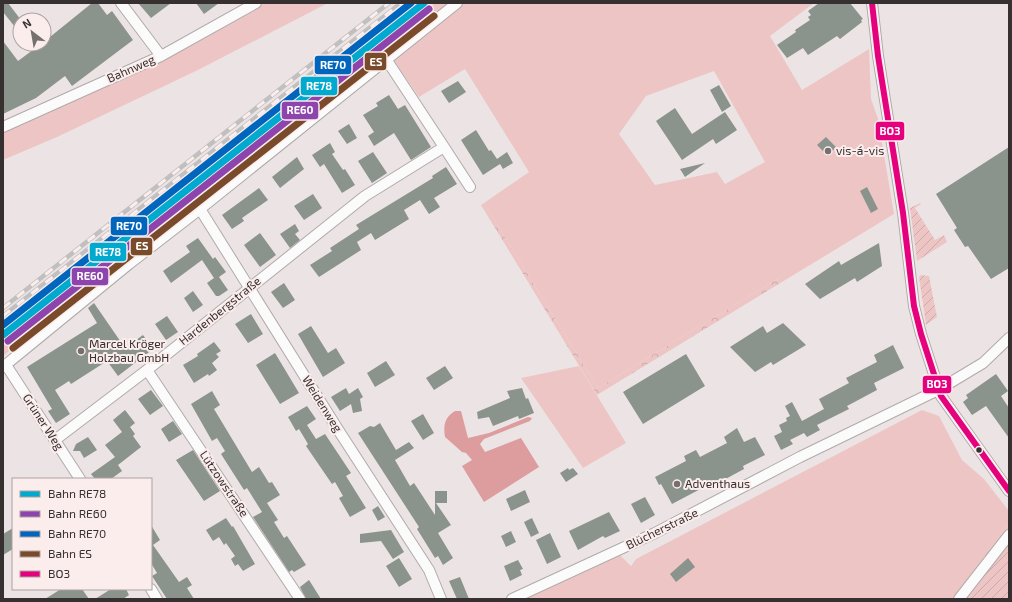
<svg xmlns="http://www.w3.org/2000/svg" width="1012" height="602" font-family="'Exo 2',sans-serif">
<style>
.green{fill:#eec5c5;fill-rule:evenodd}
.forest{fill:url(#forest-crowns)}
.garden{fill:url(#garden-furrows)}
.water{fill:#dd9c9d}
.building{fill:#8a938c}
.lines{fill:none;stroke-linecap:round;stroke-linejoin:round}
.minor-casing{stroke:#b0aaaa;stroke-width:12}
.minor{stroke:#fcfbfb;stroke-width:10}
.rail-casing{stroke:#c1bfbf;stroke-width:4.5}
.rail{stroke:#fceded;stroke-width:3;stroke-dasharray:9;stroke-linecap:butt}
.bus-1-casing{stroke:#fceded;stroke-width:9}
.bus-1{stroke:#e5007d;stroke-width:6}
.rail-1-casing{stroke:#fceded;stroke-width:10}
.rail-2-casing{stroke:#fceded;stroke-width:10}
.rail-3-casing{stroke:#fceded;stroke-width:10}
.rail-4-casing{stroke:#fceded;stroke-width:10}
.rail-1{stroke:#00a9ce;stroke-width:7}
.rail-2{stroke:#8e44ad;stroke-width:7}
.rail-3{stroke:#0065bd;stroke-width:7}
.rail-4{stroke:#7a4b2a;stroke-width:7}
.poi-dot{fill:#766f6f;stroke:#fceded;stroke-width:1.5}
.bus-dot{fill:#363030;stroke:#fceded;stroke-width:1.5}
.labels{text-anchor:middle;stroke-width:4;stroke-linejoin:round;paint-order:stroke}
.street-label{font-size:12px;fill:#363030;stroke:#fceded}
.poi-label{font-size:12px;fill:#363030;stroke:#fceded;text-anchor:start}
.line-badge{stroke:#fceded;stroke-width:1.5}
.badge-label{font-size:11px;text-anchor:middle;font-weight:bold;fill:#fff}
</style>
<defs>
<pattern id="forest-crowns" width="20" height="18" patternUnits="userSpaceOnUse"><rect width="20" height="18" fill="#eec5c5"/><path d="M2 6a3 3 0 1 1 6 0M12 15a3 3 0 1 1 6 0" fill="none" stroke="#cdaaaa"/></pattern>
<pattern id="garden-furrows" width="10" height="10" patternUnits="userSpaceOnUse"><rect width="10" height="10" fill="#eec5c5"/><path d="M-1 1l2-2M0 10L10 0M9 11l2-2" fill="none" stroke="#cdaaaa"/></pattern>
</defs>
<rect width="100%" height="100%" fill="#ece4e4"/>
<path class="green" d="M265 3H328L198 70 57 137 3 160V132Z
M435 3H814L770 36 802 90 869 49 871 99 878 119 894 214 782 282V276L598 388 484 203 529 172 465 69 419 97 388 52 3 356V345L85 279 92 276 104 264 171 212 185 203 190 196 254 146 262 142 273 131 348 72 362 64 367 57ZM714 71 765 162 725 184 717 172 655 185 619 134 646 96Z
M579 366 626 443 583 468 521 378Z
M922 410 939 416 962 460 984 479 1009 511V523L953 599H525L620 555 631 566 636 559Z"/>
<path class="forest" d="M484 203 598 388 782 276V282L597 395 481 205Z"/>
<path class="garden" d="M920 203 921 204 915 208 935 240 944 235 947 242 917 261 910 208Z
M921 275 929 276 937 317 926 325 919 277Z
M1009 523V599H953Z"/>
<path class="water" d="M455 411H461L468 438 489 433 528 417 532 418 530 421 484 439 480 444 485 452 521 438 539 467 484 502 462 466 472 460 466 453 462 452 445 437C443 425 445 417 455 411Z"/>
<path class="building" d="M3 3H8L21 20 15 27 3 12Z
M92 3H98L107 15 112 11 133 40 72 86 65 76 36 98 3 114V41L18 61 41 44H44L45 41Z
M138 3H171L151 18Z
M196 3H219L204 14Z
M819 3H850L863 19 861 20 862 22 840 39 837 36 808 55 803 48 787 58 777 45 796 32 795 30 810 20 808 17 811 15 808 11Z
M458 81 466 92 449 103 441 91Z
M719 85 731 106 722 112 710 90Z
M389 95 398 109 405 105 431 147 411 160 394 133 374 146 368 136 374 132 363 115 378 106 376 103Z
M675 108 692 134 725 112 737 130 716 144 713 139 682 160 656 121Z
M349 124 357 138 347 144 338 131Z
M476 130 489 151 491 150 497 159 507 152 513 163 503 169 500 164 483 175 461 140Z
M826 137 836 147 828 156 817 145Z
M330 143 335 152 332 154 343 170 345 169 355 185 342 193 324 164 320 167 312 155Z
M1009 147V268L991 279 968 246 965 247 954 230 957 228 936 194Z
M373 152 387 173 372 183 358 161Z
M297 157 304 169 280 188 272 177Z
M705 163 685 177 680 169Z
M446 167 457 184 434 198 440 207 429 214 420 200 404 210 409 219 375 240 371 233 357 242 361 250 319 277 310 265 332 251 330 248 359 229 356 225 433 178 432 176Z
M867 187 878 209 871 213 860 191Z
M259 188 268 200 242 218 244 221 232 229 222 215Z
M313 194 322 208 304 220 294 206Z
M295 224 299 231 295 234 300 240 290 248 280 234Z
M260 233 276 255 260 267 244 245Z
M198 238 213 259 215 257 226 272 219 277 228 290 219 296H216L207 283 214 278 202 260 171 283 163 271 190 252 186 246Z
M879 243 882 266 857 282 855 278 820 299 805 284 839 261 841 265Z
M284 283 295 300 283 308 271 292Z
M193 291 203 305 193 312 184 298Z
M94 303 125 348 143 335 153 349 118 376 107 361 71 384 69 381 55 390 70 414 56 423 48 411 52 409 27 367 97 323 88 308Z
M251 314 263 334 248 343 235 324Z
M167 316 178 332 166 340 155 324Z
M783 323 806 345 773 365 771 362 755 372 730 347 763 326 767 333Z
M311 326 328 353 336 348 345 363 323 377 298 334Z
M214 342 221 351 216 354 219 357 212 363 217 370 209 376 208 374 194 383 183 365 198 356 197 354Z
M893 345 904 368 874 383 877 390 847 406 849 409 817 425 820 430 807 437 804 433 790 440 793 444 781 450 774 436 782 432 779 425 787 421 786 418 790 416 785 406 792 402 802 421 824 409 819 399 849 383 846 378 877 362 874 355Z
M275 353 299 393 280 404 256 365Z
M686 354 705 386 643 424 623 392Z
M386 361 395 375 375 387 367 373Z
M445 366 453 378 434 390 426 378Z
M996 374 1008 391 1001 396 1009 408V438L986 406 972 415 963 402 968 398 966 395Z
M346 388 349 394 358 388 363 397 360 399 362 411 353 413 351 404 340 411 331 397Z
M522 388 526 399 528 398 534 413 519 419 518 416 493 426 489 417 478 419 477 412 510 398 507 391Z
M151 390 163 406 150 415 138 399Z
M212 391 220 405 214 409 252 472 259 467 269 483 272 482 280 495 267 503 278 520 274 522 284 538 287 536 306 565 294 572 292 570 289 572 253 517 262 512 247 488 244 490 221 454 225 451 217 438 212 441 191 404Z
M307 406 316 419 307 425 316 439 325 434 351 473 346 476 366 508 350 517 339 498 343 496 335 482 332 484 306 446 308 444 299 429 296 431 288 417Z
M125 410 135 423 130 427 135 434 133 436 141 447 118 465 122 471 111 479H95L91 474 115 457 105 445 122 432 113 420Z
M423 414 434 433 423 440 411 421Z
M173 421 182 434 169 442 161 429Z
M380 423 396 450 409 442 414 448 395 460 410 486 414 483 418 489 435 515V491H447V503H436L451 525 438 533 453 558 443 565 438 556 435 558 417 529 419 527 358 433 370 426 374 427Z
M737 428 744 442 755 437 765 455 743 466 744 469 709 488 708 485 672 504 661 484 659 485 655 477 686 461 684 456 696 450 700 457 727 443 724 437Z
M88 437 97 450 84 458 80 451H73L76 444Z
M193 450 220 491 204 501 176 460Z
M568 468 569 470 573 468 578 474 566 482 560 473Z
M525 490 530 502 511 511 506 499Z
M645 497 655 515 641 523 631 504Z
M378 506 385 517 378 521 372 510Z
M609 512 620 531 605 538 603 536 578 550 569 531Z
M226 518 232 527 233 526 255 564 243 571 238 564 235 566 231 559 235 556 226 543 224 545 219 537 213 541 206 530Z
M532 518 539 533 531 537 524 522Z
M151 525 160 540 153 545 179 582 187 577 192 585 187 588 194 599H167L152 576 157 573 151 563Z
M13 528V549L3 555V534Z
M391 530 404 552 393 559 381 541 360 543V534Z
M511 531 516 542 506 547 501 536Z
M550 533 561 557 547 564 536 540Z
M399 558 412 579 399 587 386 566Z
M688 558 695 567 676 582 670 574Z
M518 560 523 569 520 570 522 575 510 581 504 566Z
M460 577 469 599H457L449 581Z
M309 580 321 599H306L300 587Z
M61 589H82L89 599H45Z
M111 589H126L129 595 123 599H95Z"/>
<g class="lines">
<defs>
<path id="minor" d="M121 3 161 56
M872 3 878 56 903 213 914 306 921 334 941 396 1009 491
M3 127 161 56 256 3
M444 147 470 187
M200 209 337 428 429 570 441 599
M6 365 80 479
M3 367 129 264 200 209 457 3
M147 370 300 599
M55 440 147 370 365 196 444 147 386 59
M151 589 157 599
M512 599 655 533 800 457 938 390 983 363 1009 338
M959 599 1009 535"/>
</defs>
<use href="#minor" class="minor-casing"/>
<use href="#minor" class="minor"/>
<defs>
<path id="rail" d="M3 308 389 3
M3 316 401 3"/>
</defs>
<use href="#rail" class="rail-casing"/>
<use href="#rail" class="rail"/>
<defs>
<path id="bus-1" d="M872 3 878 56 903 213 914 306 921 334 941 396 1009 491"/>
</defs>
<use href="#bus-1" class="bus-1-casing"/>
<use href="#bus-1" class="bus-1"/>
<defs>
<path id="rail-1" d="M3 335 424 3"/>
<path id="rail-2" d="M8 341 429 9"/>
<path id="rail-3" d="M3 325 411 3"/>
<path id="rail-4" d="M13 348 434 16"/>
</defs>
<use href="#rail-1" class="rail-1-casing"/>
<use href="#rail-2" class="rail-2-casing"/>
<use href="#rail-3" class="rail-3-casing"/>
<use href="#rail-4" class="rail-4-casing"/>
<use href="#rail-1" class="rail-1"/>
<use href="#rail-2" class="rail-2"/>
<use href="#rail-3" class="rail-3"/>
<use href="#rail-4" class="rail-4"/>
</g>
<g class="poi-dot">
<circle cx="828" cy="151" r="4"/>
<circle cx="81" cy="351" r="4"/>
<circle cx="677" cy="484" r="4"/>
</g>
<circle class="bus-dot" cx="979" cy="450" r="3.5"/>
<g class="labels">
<g class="street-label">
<text transform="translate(131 69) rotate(-24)" y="4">Bahnweg</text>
<text transform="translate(220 311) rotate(-39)" y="4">Hardenbergstraße</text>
<text transform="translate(322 404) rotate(58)" y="4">Weidenweg</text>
<text transform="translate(43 422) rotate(57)" y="4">Grüner Weg</text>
<text transform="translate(224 484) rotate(56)" y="4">Lützowstraße</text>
<text transform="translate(662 529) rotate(-26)" y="4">Blücherstraße</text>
</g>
<g class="poi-label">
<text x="836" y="155">vis-á-vis</text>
<text x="89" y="348">Marcel Kröger<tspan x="89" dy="14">Holzbau GmbH</tspan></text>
<text x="685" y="488">Adventhaus</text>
</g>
</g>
<g class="line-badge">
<rect x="364" y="52" width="23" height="19" rx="4" fill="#7a4b2a"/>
<rect x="314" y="55" width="38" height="20" rx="4" fill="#0065bd"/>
<rect x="300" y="76" width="38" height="20" rx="4" fill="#00a9ce"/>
<rect x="281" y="101" width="38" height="19" rx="4" fill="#8e44ad"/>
<rect x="875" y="121" width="30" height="20" rx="4" fill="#e5007d"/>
<rect x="110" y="216" width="38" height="20" rx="4" fill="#0065bd"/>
<rect x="130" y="237" width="23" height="19" rx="4" fill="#7a4b2a"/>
<rect x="89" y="242" width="38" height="20" rx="4" fill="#00a9ce"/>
<rect x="71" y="267" width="38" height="19" rx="4" fill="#8e44ad"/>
<rect x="922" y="375" width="30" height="19" rx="4" fill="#e5007d"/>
</g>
<g class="badge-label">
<text x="376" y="66">ES</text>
<text x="333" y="69">RE70</text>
<text x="319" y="90">RE78</text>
<text x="300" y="114">RE60</text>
<text x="890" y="135">BO3</text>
<text x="129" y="230">RE70</text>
<text x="142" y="250">ES</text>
<text x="108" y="256">RE78</text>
<text x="90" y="280">RE60</text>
<text x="937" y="388">BO3</text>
</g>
<rect width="1012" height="602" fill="none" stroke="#363030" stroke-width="8"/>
<rect x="12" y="478" width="140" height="112" fill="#fceded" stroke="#ada1a1"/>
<rect x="20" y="491" width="20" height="6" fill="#00a9ce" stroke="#ada1a1"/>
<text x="48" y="498" font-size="12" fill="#363030">Bahn RE78</text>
<rect x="20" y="511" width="20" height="6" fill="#8e44ad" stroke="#ada1a1"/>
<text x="48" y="518" font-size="12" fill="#363030">Bahn RE60</text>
<rect x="20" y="531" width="20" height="6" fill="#0065bd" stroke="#ada1a1"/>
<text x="48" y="538" font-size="12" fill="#363030">Bahn RE70</text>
<rect x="20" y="551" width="20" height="6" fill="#7a4b2a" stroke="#ada1a1"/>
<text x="48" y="558" font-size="12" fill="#363030">Bahn ES</text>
<rect x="20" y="571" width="20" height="6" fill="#e5007d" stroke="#ada1a1"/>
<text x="48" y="578" font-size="12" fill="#363030">BO3</text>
<g transform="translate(32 32) rotate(329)"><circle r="19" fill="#fceded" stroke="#ada1a1"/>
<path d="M0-3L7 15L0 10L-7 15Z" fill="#766f6f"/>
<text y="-6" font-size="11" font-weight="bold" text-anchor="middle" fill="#363030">N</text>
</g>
</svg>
